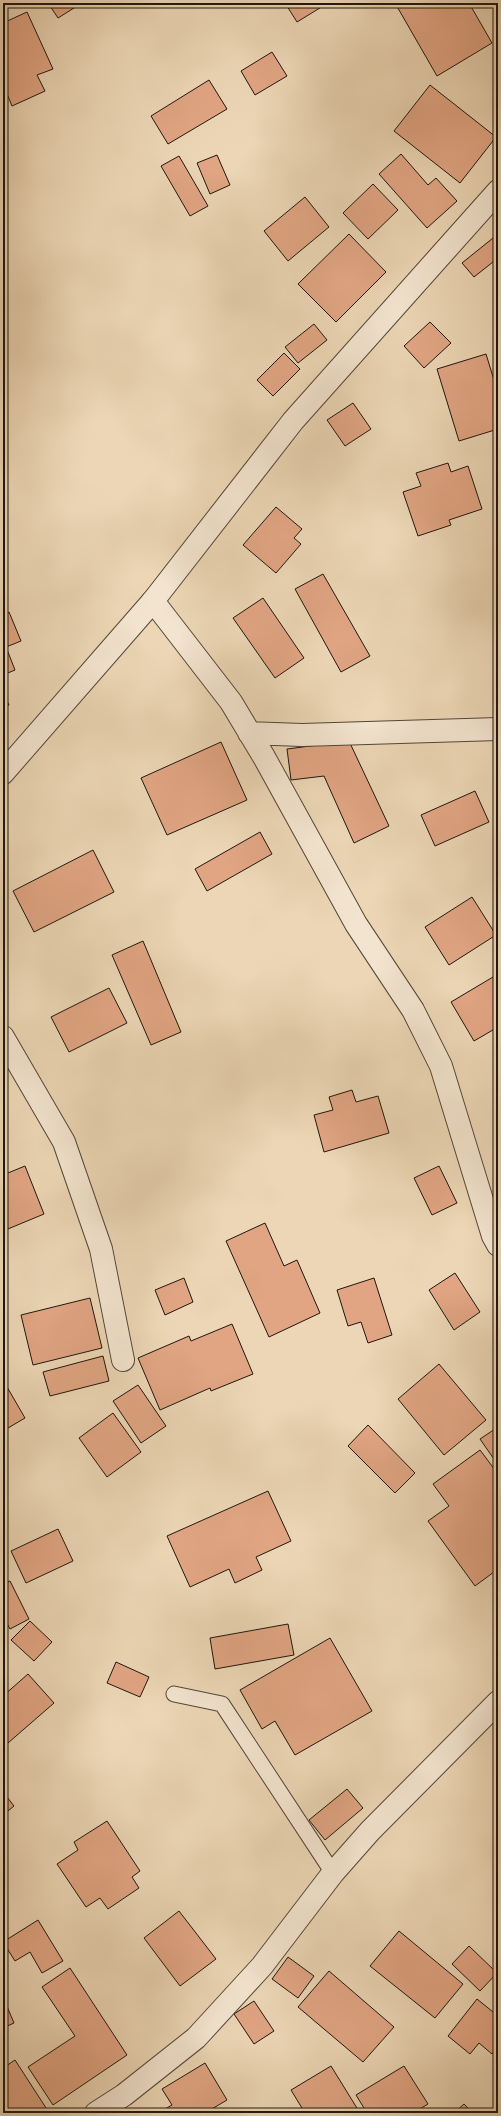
<svg xmlns="http://www.w3.org/2000/svg" width="501" height="2116" font-family="'IM FELL Double Pica',serif">
<style>
.building{fill:#e1a583;stroke:#1f160e}
.lines{fill:none;stroke-linecap:round;stroke-linejoin:round}
.service-casing{stroke:#524638;stroke-width:17}
.minor-casing{stroke:#524638;stroke-width:24}
.tertiary-casing{stroke:#524638;stroke-width:24}
.service{stroke:#f3e4cf;stroke-width:15}
.minor{stroke:#f3e4cf;stroke-width:22}
.tertiary{stroke:#f3e4cf;stroke-width:22}
</style>
<rect width="100%" height="100%" fill="#ecd6b5"/>
<filter id="stains"><feTurbulence type="fractalNoise" baseFrequency=".005" numOctaves="4"/><feColorMatrix values="0 0 0 0 .2 0 0 0 0 .09 0 0 0 0 .02 0 0 0 .5 -.17"/></filter>
<radialGradient id="worn" r=".72"><stop offset=".6" stop-color="#630" stop-opacity="0"/><stop offset="1" stop-color="#630" stop-opacity=".3"/></radialGradient>
<path class="building" d="M48 3H82L58 18Z
M285 3H328L297 22Z
M395 3H469L492 43 437 76Z
M27 12 53 69 37 75 45 91 12 106 5 89 3 90V23Z
M272 52 287 76 255 95 241 71Z
M209 80 227 109 168 144 151 116Z
M430 85 496 137 460 183 394 131Z
M401 154 428 185 436 178 457 201 427 228 379 174Z
M217 155 230 185 210 194 197 163Z
M179 156 208 206 190 216 161 166Z
M373 184 398 210 368 239 343 213Z
M305 197 329 227 288 261 264 231Z
M349 234 386 272 336 322 298 284Z
M498 234V258L474 277 462 263Z
M430 322 451 343 424 368 404 346Z
M314 324 327 340 298 363 285 347Z
M284 353 300 369 273 396 257 380Z
M486 354 498 393V429L459 441 437 369Z
M353 403 371 429 345 446 327 420Z
M448 463 451 472 468 466 482 509 449 520 451 525 418 536 403 492 421 486 416 473Z
M276 507 302 529 294 538 301 544 276 573 243 545Z
M323 574 370 656 341 672 295 589Z
M263 598 304 658 275 678 233 618Z
M9 612 21 641 6 647 15 670 3 675V615Z
M3 692 9 705 3 707Z
M349 741 389 826 354 843 324 776 291 780 287 749Z
M221 742 247 800 167 835 141 778Z
M475 791 489 822 435 846 421 815Z
M260 832 272 854 207 891 195 869Z
M93 850 114 892 34 932 13 891Z
M472 897 496 935 449 965 425 927Z
M143 941 181 1032 151 1045 112 955Z
M498 974V1027L474 1041 451 1002Z
M109 988 127 1023 69 1052 51 1017Z
M352 1090 356 1102 378 1096 389 1133 324 1152 314 1115 333 1110 329 1097Z
M25 1166 44 1214 3 1231V1175Z
M439 1166 457 1203 432 1215 414 1178Z
M265 1223 284 1266 297 1260 320 1313 269 1337 226 1241Z
M455 1273 480 1312 454 1330 429 1290Z
M184 1278 193 1302 165 1315 155 1290Z
M374 1278 392 1335 368 1343 361 1322 348 1326 337 1290Z
M90 1298 102 1348 33 1365 21 1315Z
M232 1324 253 1374 211 1391 210 1388 160 1410 138 1358 189 1336 191 1341Z
M103 1356 109 1381 50 1396 43 1372Z
M439 1364 486 1420 444 1455 398 1399Z
M3 1380 25 1418 3 1431Z
M138 1385 166 1426 141 1443 113 1401Z
M113 1413 141 1452 107 1477 79 1438Z
M368 1425 415 1473 395 1493 348 1446Z
M498 1427V1465L480 1439Z
M480 1450 498 1474V1569L475 1586 428 1521 449 1506 433 1484Z
M268 1491 291 1541 256 1557 262 1570 235 1583 229 1569 190 1587 167 1536Z
M58 1529 73 1561 26 1583 11 1551Z
M10 1581 29 1619 10 1629 3 1616V1584Z
M30 1621 52 1642 34 1661 11 1640Z
M288 1624 294 1655 215 1669 210 1638Z
M330 1638 372 1711 295 1755 275 1721 262 1729 240 1690Z
M116 1662 149 1677 140 1697 107 1683Z
M28 1674 54 1703 8 1743 3 1737V1696Z
M347 1789 363 1808 325 1840 309 1820Z
M3 1792 14 1806 3 1815Z
M107 1821 140 1871 132 1877 139 1888 108 1909 100 1898 86 1907 57 1864 78 1850 74 1842Z
M179 1911 216 1959 180 1986 144 1938Z
M38 1920 63 1961 42 1973 30 1952 15 1961 3 1942Z
M399 1931 463 1984 435 2018 370 1966Z
M469 1946 497 1973 480 1991 452 1964Z
M288 1957 314 1976 298 1998 272 1979Z
M70 1968 127 2055 53 2105 28 2067 75 2036 42 1987Z
M329 1971 394 2027 363 2062 298 2007Z
M3 1997 14 2023 3 2028Z
M477 1999 498 2016V2046L492 2054 479 2043 470 2054 448 2036Z
M254 2001 274 2031 254 2044 234 2014Z
M15 2060 48 2111 45 2113H3V2068Z
M205 2063 227 2100 205 2113H158L172 2105 162 2089Z
M331 2066 360 2113H305L291 2090Z
M404 2066 428 2104 413 2113H367L356 2095Z
M464 2104 473 2113H454Z"/>
<g class="lines">
<defs>
<path id="service" d="M174 1694 222 1704 333 1873"/>
<path id="minor" d="M153 601 231 702 264 757 356 924 413 1010 441 1066 493 1236 498 1245
M249 733 302 735 498 729
M3 1037 64 1142 101 1249 123 1360
M96 2113 124 2095 196 2038 262 1966 333 1873 370 1831 498 1702"/>
<path id="tertiary" d="M3 773 153 601 293 421 498 191"/>
</defs>
<use href="#service" class="service-casing"/>
<use href="#minor" class="minor-casing"/>
<use href="#tertiary" class="tertiary-casing"/>
<use href="#service" class="service"/>
<use href="#minor" class="minor"/>
<use href="#tertiary" class="tertiary"/>
</g>
<rect width="501" height="2116" fill="none" stroke="#ecd6b5" stroke-width="16"/>
<rect x="4" y="4" width="493" height="2108" fill="none" stroke="#1f160e" stroke-width="2"/>
<rect x="8" y="8" width="485" height="2100" fill="none" stroke="#1f160e"/>
<rect width="100%" height="100%" filter="url(#stains)"/>
<rect width="100%" height="100%" fill="url(#worn)"/>
</svg>
